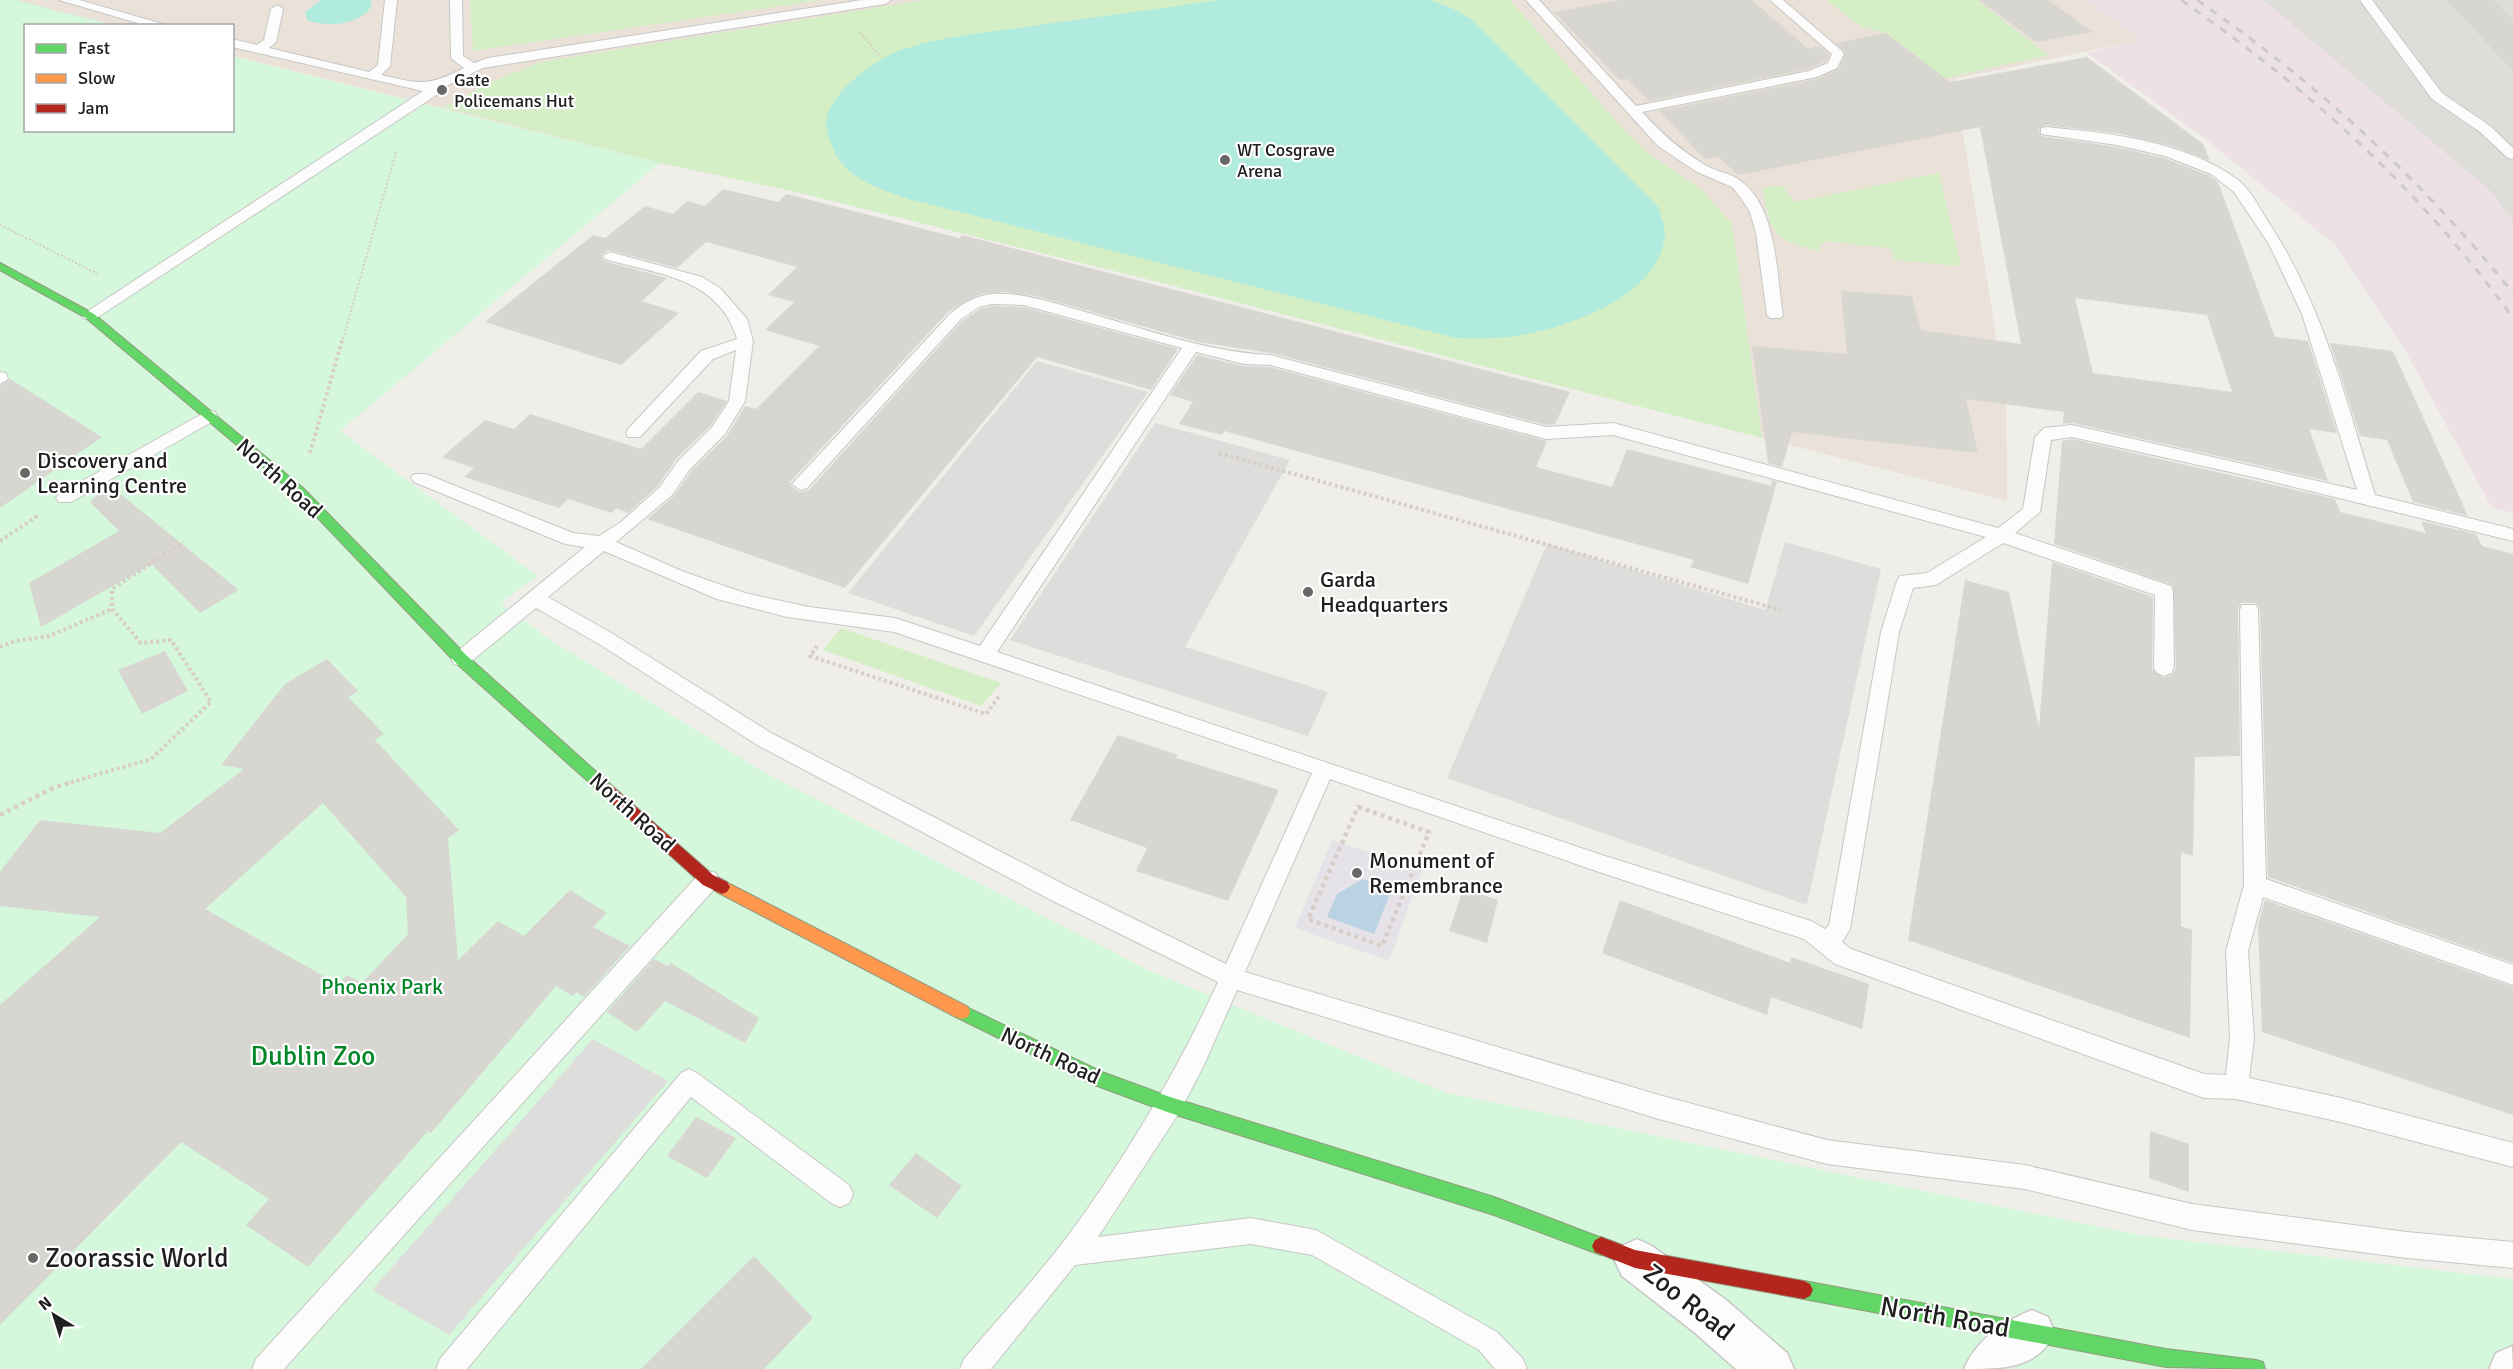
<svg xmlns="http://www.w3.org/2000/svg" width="2513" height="1369" font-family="Signika,sans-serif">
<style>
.residential{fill:#deddda}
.industrial{fill:#ede1e6}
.military{fill:#eae1d8}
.grass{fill:#d4efc5}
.park{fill:#d5f7dc}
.pitch{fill:#b0ebdd}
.parking{fill:#dddddb}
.plaza{fill:#e5e3e8}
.water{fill:#b9d3e5}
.building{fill:#d8d6d1;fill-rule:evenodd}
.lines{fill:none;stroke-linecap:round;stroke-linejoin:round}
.lane-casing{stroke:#c7c7c5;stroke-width:2}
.street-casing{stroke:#c7c7c5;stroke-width:3}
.fast-casing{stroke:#939a7f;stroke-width:2}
.slow-casing{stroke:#939a7f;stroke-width:2}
.jam-casing{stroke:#939a7f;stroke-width:2}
.path-far2{stroke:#d8cdc7;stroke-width:2;stroke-dasharray:2 2;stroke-linecap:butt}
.path-far1{stroke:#d8cdc7;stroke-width:4;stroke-dasharray:3 3;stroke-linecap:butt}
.path{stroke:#d8cdc7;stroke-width:4.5;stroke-dasharray:4 4;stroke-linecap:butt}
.lane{fill:#fdfcfc;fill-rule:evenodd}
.street{fill:#fdfcfc;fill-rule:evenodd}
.fast{fill:#63d668;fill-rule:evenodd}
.slow{fill:#ff974d;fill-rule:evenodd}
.jam{fill:#b3261e;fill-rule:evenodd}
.rail{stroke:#cbcbca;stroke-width:3;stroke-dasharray:8 8;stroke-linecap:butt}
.poi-dot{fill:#686866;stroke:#fff;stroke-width:2}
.labels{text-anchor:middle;stroke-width:4.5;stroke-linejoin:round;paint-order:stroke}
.far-poi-label{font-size:18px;fill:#202020;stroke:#fff;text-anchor:start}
.poi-label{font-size:22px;fill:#202020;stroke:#fff;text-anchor:start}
.street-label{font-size:22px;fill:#202020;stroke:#fff}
.park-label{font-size:22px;fill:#028627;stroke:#fff}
.near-park-label{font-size:27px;fill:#028627;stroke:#fff}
.near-poi-label{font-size:27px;fill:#202020;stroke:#fff;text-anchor:start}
.near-street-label{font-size:27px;fill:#202020;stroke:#fff}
</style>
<rect width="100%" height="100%" fill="#efeee9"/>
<path class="residential" d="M2263 0H2513V220L2488 189Z"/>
<path class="industrial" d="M2084 0H2263L2488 189 2513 220V513L2492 508 2406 352 2334 244 2207 140 2087 53 2141 39Z"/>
<path class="military" d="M15 0H2084L2142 40 1954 79 2006 396 2007 501 1171 285 793 191 660 163 233 56 232 26 113 25Z"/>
<path class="grass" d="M470 0H821L473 51Z
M925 0H1510L1623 129 1650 155 1702 190 1732 224 1762 438 1171 285 793 191 660 163 444 107 493 81 541 62Z
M1826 0H1977L2048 55 1945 78 1886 33 1862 27Z
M1939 173 1961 266 1895 260 1890 248 1824 241 1818 251C1771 239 1772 233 1762 188L1782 186 1795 202Z
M841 628 1001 683 981 706 823 650Z"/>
<path class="park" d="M0 0H15L113 25 26 26V130H232L233 56 660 163 340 431 538 576 500 603 554 642 767 774 1150 971 1447 1093 2139 1235 2513 1279V1369H0Z"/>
<path class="pitch" d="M321 0H371L372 4C364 25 325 28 307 20L305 12Z
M1220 0H1429L1450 7 1471 19 1658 207C1660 215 1665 225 1665 233 1662 296 1567 328 1516 336 1496 339 1476 338 1456 338L909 199C868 185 837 176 827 130 820 97 877 58 904 49 943 36 985 33 1025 27 1090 18 1155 9 1220 0Z"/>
<path class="parking" d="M1037 361 1148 392 974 636 848 593Z
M1155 423 1290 460 1185 647 1328 692 1308 736 1010 640Z
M1785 542 1881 569 1807 905 1447 778 1547 544 1765 610Z
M593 1039 668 1081 449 1335 372 1290Z"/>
<path class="plaza" d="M1332 840 1422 870 1389 961 1295 928Z"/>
<path class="water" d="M1363 879 1392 889 1374 934 1327 917 1337 894Z"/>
<path class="building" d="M1621 0H1752L1808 49 1820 46 1829 55 1826 61 1808 69 1649 101 1628 79 1620 80 1554 12Z
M1979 0H2048L2093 32 2036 42Z
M2447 0H2494L2513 20V71Z
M1886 33 1950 82 2087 57 2203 144 2210 161 2172 146 2121 134 2046 125 2039 128 2041 136 2117 147 2164 158 2210 176 2218 182 2275 337 2308 341 2337 433 2309 429 2328 481 2073 423 2063 424 2064 412 1966 399 1978 453 1792 432 1782 467 1768 463 1752 346 1847 354 1841 291 1912 296 1921 330 2021 344 1980 127 1738 175 1719 157 1705 159 1659 111 1818 79 1839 69 1846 53 1836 43ZM2075 298 2207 315 2232 392 2093 373Z
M723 189 778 202 787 194 959 238 962 235 1570 392 1555 424 1546 425 1271 353 1198 342 1036 296 1003 292 980 294 949 311 790 482 791 486 800 492 809 490 962 321 980 309 992 306 1023 307 1178 349 1151 390 1037 357 845 588 647 519 673 497 692 470 727 436 745 406 756 409 819 346 765 330 794 302 768 295 797 267 706 242 677 268 609 250 601 255 604 261 667 278 642 301 679 313 621 365 485 322 593 235 605 238 645 206 673 214 687 201 705 206Z
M2330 343 2393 351 2468 516 2413 502 2387 440 2360 436Z
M1197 355 1243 366 1270 367 1547 441 1536 467 1612 487 1627 449 1772 486 1771 480 1777 482 1748 584 1690 567 1694 560 1224 431 1222 435 1179 424 1193 402 1170 395Z
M10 379 102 437 0 508V386Z
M698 392 727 401 711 425 676 459 658 486 628 513 616 508 612 513 568 499 559 508 464 477 474 468 442 457 485 420 514 429 530 414 641 449Z
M2072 439 2335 499 2340 512 2426 533 2421 521 2476 534 2482 546 2513 554V963L2268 877 2260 610 2256 603H2241L2238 610 2240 756 2195 757 2193 856 2181 852V926L2192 930 2190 1038 1908 940 1965 580 2009 592 2039 728 2052 562 2153 597 2152 669 2163 678 2172 675 2176 669 2173 585 2054 544 2062 441Z
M107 484H108L239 590 200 613 151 564 41 627 29 583 119 531 90 502Z
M165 651 188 691 142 714 118 670Z
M327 659 358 691 348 697 384 734 375 740 459 830 448 838 458 960 498 921 524 936 570 890 607 913 593 927 630 946 584 997 576 992 573 996 556 986 431 1133 428 1131 308 1267 246 1225 269 1199 181 1142 0 1325V1005L100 917 0 906V872L40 820 160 833 244 769 221 765 285 684ZM323 803 406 897 408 934 362 983 347 975 338 984 205 909Z
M1118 735 1178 755 1176 758 1279 790 1228 901 1136 871 1147 848 1070 820Z
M1463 889 1498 900 1487 943 1449 931Z
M1620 900 1790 963 1791 957 1869 984 1862 1029 1771 997 1767 1015 1602 953Z
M2265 900 2513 987V1115L2262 1032 2258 925Z
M654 959 668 966 671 963 759 1018 745 1043 665 1001 637 1032 607 1012Z
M696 1117 736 1138 707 1178 667 1156Z
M2150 1131 2189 1144V1192L2149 1178Z
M916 1153 962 1186 937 1218 889 1185Z
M754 1256 813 1318 764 1369H641Z"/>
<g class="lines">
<defs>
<path id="lane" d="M59 0H79L170 26H148Z
M385 0H397L390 66 381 75C421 84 427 87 464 68L451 58 450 0H462L463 56 474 63 488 58 862 0H891L885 4 483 68 442 88 441 92 95 319H85L82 316 85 313 423 91 232 47V39L257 45 264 40 271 9 277 5 283 9 276 42 269 48 369 72 378 65Z
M1526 0H1539L1636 106 1809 71 1828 63 1832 54 1770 0H1783L1842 51 1844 54 1837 68 1817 77 1642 112C1661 133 1680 150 1705 165 1716 172 1732 173 1742 182 1778 211 1776 274 1783 315L1780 318H1770L1767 315 1756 233 1750 212 1741 198 1732 187 1697 172 1658 146Z
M2360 0H2372L2442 93 2490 126 2513 148V159L2508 158 2480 132 2432 99Z
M2046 127C2109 133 2186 141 2238 180 2251 190 2258 206 2267 220 2323 304 2346 400 2375 495L2513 529V541L2262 479 2072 437 2051 440 2040 512 2015 533 2171 586 2173 591 2174 668 2171 673 2164 676 2157 673 2154 668 2155 595 2003 543 1936 585 1913 588 1899 632 1850 929 1842 942 1851 949 2204 1074 2226 1075 2230 1038 2226 951 2244 885 2240 610 2242 605H2256L2258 610 2266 879 2513 965V985L2263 897 2248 951 2254 1038 2249 1078 2341 1098 2513 1143V1167L2341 1122 2236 1099 2204 1098 1835 964 1804 939 1602 873 1330 779 1245 972 1659 1095 1827 1140 2025 1165 2192 1204 2407 1232 2513 1242V1268L2407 1258 2192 1230 2025 1189 1827 1164 1659 1119 1237 990 1204 1065 1179 1113 1098 1237 1251 1218 1316 1230 1497 1332 1523 1359 1527 1369H1495L1479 1350 1312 1255 1251 1244 1075 1265 991 1369H960L964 1359C1005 1311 1050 1263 1086 1211 1137 1138 1181 1063 1218 982L1053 901 759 746 599 644 536 608 468 664 461 666 454 664 451 659 454 654 585 547 565 544 414 482 411 478 414 474H426L573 533 599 536 621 522 660 487 678 461 713 426 729 401 736 350 713 359 640 437H628L626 433 628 429 701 351 737 339C720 278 657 274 605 259L603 256 610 252 702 277 720 288 747 319 753 341 745 401 725 434 690 469 672 495 616 542 684 572 745 593 809 607 895 618 980 646 1182 348 1023 305 992 304 979 307 961 319 807 488 801 490 792 484 951 313C964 303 975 296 992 294 1021 292 1050 302 1078 310 1140 327 1205 352 1270 355L1546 427 1613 423 1998 528 2023 509 2035 437 2044 428 2072 425 2357 490 2302 314 2269 244 2234 192 2211 174 2165 156 2117 145 2041 134V128ZM1196 352 1244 364 1270 365 1546 439 1613 435 1986 537 1927 573 1900 576 1897 581 1881 632 1829 925 1825 929 1811 921 1602 855 997 652ZM604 551 717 599 787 617 894 632 1312 773 1226 964 1069 887 773 734 613 634 548 597Z
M0 372 6 373 8 379 0 384Z
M209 410 215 412 217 416 215 420 71 502H59L56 498 59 494Z
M708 871 716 873 719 880 716 887 284 1369H252L256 1359 700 873Z
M689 1069 697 1073 849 1185 853 1194 849 1203 840 1207 831 1203 691 1097 467 1369H436L440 1359 681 1073Z"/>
<path id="street" d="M1637 1239 1652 1246 1726 1300 1787 1353 1794 1369H1736L1694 1332 1622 1276 1615 1261 1622 1246Z
M2032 1310 2048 1317 2055 1333C2037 1369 2004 1369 1964 1369 1976 1340 2003 1322 2032 1310Z
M2512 1346 2513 1369H2489L2496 1353Z"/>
<path id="fast" d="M0 263 94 314 303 488 466 655 611 785 613 789 611 793 606 795 601 793 456 663 295 494 86 318 0 270Z
M962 1005 1102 1072 1170 1097 1494 1197 1607 1240 1610 1246 1607 1252 1601 1255 1494 1215 1170 1113 1092 1084 956 1017 954 1012 956 1007Z
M1804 1281 2166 1349 2256 1360 2263 1362 2265 1369 2166 1367 1804 1299 1798 1296 1795 1290 1798 1284Z"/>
<path id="slow" d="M722 880 968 1007 970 1012 968 1017 962 1019 956 1017 717 892 714 887 717 882Z"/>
<path id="jam" d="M606 783 611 785 713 875 727 882 730 887 727 892 722 894 703 885 601 793 599 789 601 785Z
M1601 1237 1635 1250 1804 1281 1810 1284 1813 1290 1810 1296 1804 1299 1635 1268 1595 1252 1592 1246 1595 1240Z"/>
</defs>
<use href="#lane" class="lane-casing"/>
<use href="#street" class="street-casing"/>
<use href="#fast" class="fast-casing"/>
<use href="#slow" class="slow-casing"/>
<use href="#jam" class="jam-casing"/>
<path class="path-far2" d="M860 32 881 57
M0 225 98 274
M343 339 396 152"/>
<path class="path-far1" d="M310 453 343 337
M1219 453 1781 610
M0 541 39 515
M817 646 810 656 986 714 1000 695
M0 647 15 641 49 636 112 609
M65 784 151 759 211 702 171 640 141 643 112 609V589L184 542"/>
<path class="path" d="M1358 807 1429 832 1382 946 1308 919Z
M0 815 55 787 70 783"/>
<use href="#lane" class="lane"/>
<use href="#street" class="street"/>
<use href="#fast" class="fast"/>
<use href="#slow" class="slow"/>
<use href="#jam" class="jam"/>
<path class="rail" d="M2181 0C2311 91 2420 189 2513 318
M2197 0C2317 83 2421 179 2513 293"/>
</g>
<g class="poi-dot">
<circle cx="442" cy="90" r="6"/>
<circle cx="1225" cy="160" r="6"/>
<circle cx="25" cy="473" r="6"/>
<circle cx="1308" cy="592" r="6"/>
<circle cx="1357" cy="873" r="6"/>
<circle cx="33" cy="1258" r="6"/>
</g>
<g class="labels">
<g class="far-poi-label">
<text x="454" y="86">Gate<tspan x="454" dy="21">Policemans Hut</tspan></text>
<text x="1237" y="156">WT Cosgrave<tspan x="1237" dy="21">Arena</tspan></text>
</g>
<g class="poi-label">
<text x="37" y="468">Discovery and<tspan x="37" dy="25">Learning Centre</tspan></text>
<text x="1320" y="587">Garda<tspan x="1320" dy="25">Headquarters</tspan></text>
<text x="1369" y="868">Monument of<tspan x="1369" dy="25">Remembrance</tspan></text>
</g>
<g class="street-label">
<text transform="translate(280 478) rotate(42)" y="8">North Road</text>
<text transform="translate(633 812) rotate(42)" y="8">North Road</text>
<text transform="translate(1051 1055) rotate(25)" y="8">North Road</text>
</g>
<g class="park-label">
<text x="382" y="994">Phoenix Park</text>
</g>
<g class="near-park-label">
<text x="313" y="1065">Dublin Zoo</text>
</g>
<g class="near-poi-label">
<text x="45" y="1267">Zoorassic World</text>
</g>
<g class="near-street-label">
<text transform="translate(1689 1302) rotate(38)" y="9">Zoo Road</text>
<text transform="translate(1945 1317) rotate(10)" y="9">North Road</text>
</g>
</g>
<rect x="24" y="24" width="210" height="108" fill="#ffffff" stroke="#a6a6a6" stroke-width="1.5"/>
<rect x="36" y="44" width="30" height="9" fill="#63d668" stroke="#a6a6a6" stroke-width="1.5"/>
<text x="78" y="54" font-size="18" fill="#202020">Fast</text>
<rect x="36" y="74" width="30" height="9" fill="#ff974d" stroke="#a6a6a6" stroke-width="1.5"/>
<text x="78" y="84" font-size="18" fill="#202020">Slow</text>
<rect x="36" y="104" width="30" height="9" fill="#b3261e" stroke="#a6a6a6" stroke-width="1.5"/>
<text x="78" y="114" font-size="18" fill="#202020">Jam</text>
<g transform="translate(54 1315) rotate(322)" stroke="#ffffff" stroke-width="4.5" paint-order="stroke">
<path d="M0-4.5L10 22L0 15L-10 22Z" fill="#202020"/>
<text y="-9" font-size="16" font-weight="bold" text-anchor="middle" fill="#202020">N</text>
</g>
</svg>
